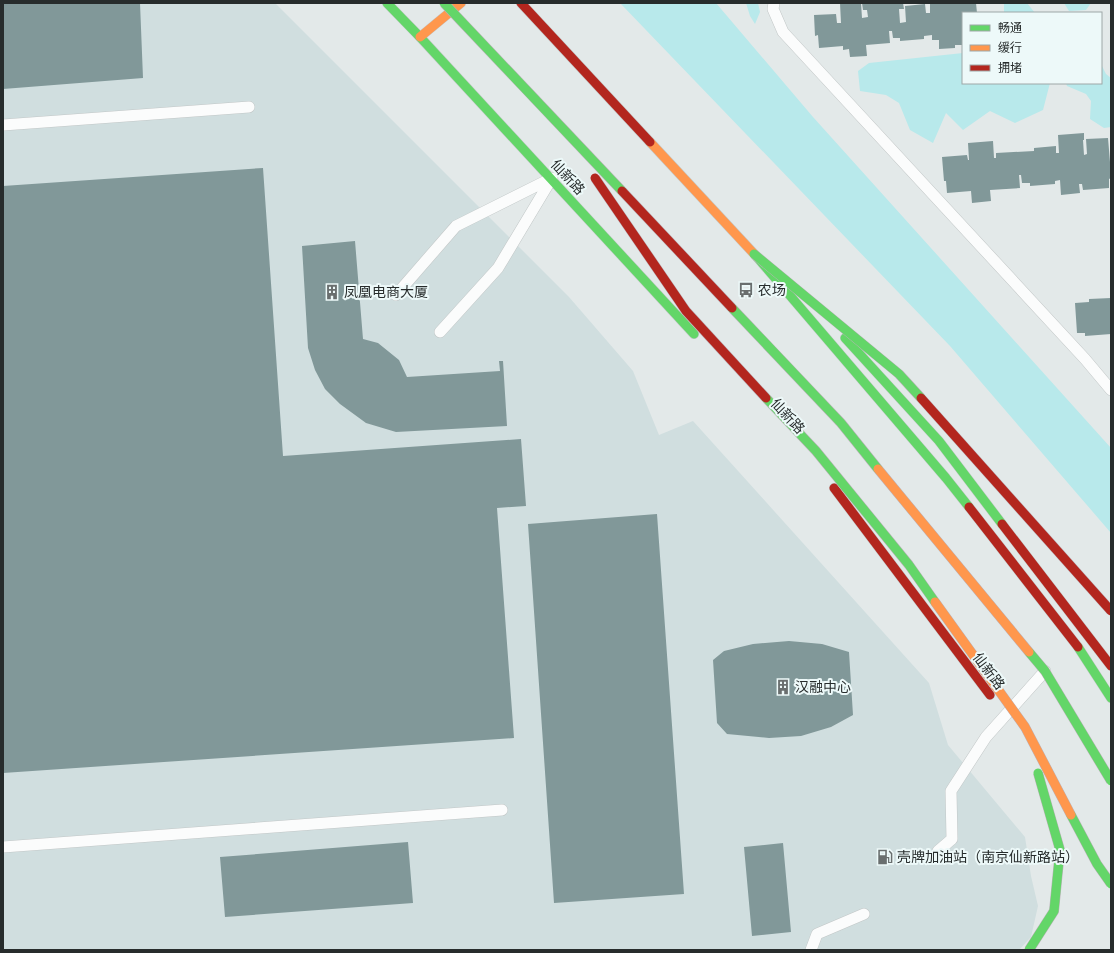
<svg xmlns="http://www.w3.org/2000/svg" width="1114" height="953" font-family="Georgia,'Noto Sans SC',serif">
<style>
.built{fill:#d0dedf}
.green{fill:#b8e9eb}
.building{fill:#819899}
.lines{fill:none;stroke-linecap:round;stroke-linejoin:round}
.lane-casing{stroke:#c2c7c7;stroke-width:12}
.fast-casing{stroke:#c2c7c7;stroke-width:10}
.slow-casing{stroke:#c2c7c7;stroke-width:10}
.jam-casing{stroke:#c2c7c7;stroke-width:10}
.lane{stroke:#fbfcfc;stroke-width:11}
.fast{stroke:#63d668;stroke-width:9}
.slow{stroke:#ff974d;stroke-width:9}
.jam{stroke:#b3261e;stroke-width:9}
.fast-bridge-casing{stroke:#bbb2b9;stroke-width:10;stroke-linecap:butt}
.slow-bridge-casing{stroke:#bbb2b9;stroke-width:10;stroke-linecap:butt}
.jam-bridge-casing{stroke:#bbb2b9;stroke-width:10;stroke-linecap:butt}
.fast-bridge{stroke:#63d668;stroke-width:9}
.slow-bridge{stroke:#ff974d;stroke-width:9}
.jam-bridge{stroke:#b3261e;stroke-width:9}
.labels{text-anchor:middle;stroke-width:4;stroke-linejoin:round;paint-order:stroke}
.street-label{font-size:14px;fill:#272c2c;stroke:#edf9f9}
.poi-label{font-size:14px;fill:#272c2c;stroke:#edf9f9;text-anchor:start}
</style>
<rect width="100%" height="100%" fill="#e3e9e9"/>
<path class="built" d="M3 3H275L569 297 633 371 659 435 693 421 929 683 948 745 1025 837 1031 876 1038 906 1031 937 1019 950H3Z"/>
<path class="green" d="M620 3H716L813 117 1111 448V533L950 346Z
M746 3H758L760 12 755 24 750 16Z
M1004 3H1027L1035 13H1004Z
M1064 3H1091L1086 10 1069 11Z
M963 53V83H1050L1043 110 1015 123 990 111 963 130 946 113 933 143 910 130 899 103 886 95 860 91 858 71 869 63Z
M1101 64 1106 74 1111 78V127L1104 128 1090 119 1091 101 1086 94 1067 86 1066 83H1101Z"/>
<path class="building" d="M3 3H140L143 78 3 89Z
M840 3H861L862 18 868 17 867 10H863L862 3H903L904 9H899L900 23 906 22 905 6 925 4 926 13H930V3H976L977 13H963V45H955V48L939 49V40H932V35L924 36V39L900 41V38H893L892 31H889L890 43 866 45 867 56 850 57 849 49 843 50V46L819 48 818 35 815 36 814 15 836 14 837 23H841Z
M1084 133V140H1083L1084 155 1087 154 1086 139 1108 138 1110 162H1111V178L1109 179V188L1083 190 1082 184H1079L1080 193 1061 195 1060 180 1055 181V184L1030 186V183H1022L1021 175H1019L1020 188 990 190 991 201 972 203 971 191 947 193 946 181H944L942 157 967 155 968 160H969L968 143 993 141 994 158H996V153L1034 151V148L1056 146V153H1059L1058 135Z
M263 168 283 456 521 439 526 506 497 508 514 738 3 773V186Z
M355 241 363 339 378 343 399 360 407 377 500 371 499 361H503L507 426 396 432 366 423 340 404 325 389 315 370 308 348 302 246Z
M1111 298V334L1085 336V333H1077L1075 303 1089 302V299Z
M657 514 684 894 554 903 528 524Z
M789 641 822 644 849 652 853 715 831 727 801 736 769 738 727 734 717 723 713 660 724 651 753 644Z
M408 842 413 903 225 917 220 857Z
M783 843 791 932 752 936 744 847Z"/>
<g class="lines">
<defs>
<path id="lane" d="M774 3 773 9 783 32 1085 359 1111 390
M3 125 249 107
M396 295 456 226 552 178 498 268 440 332
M3 847 502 810
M938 851 952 839 951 791 986 737 1045 671
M811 950 817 934 864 914"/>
<path id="fast" d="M387 3 420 37 694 334
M757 257 946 478 969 507
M845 338 939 441 1002 524
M1078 647 1111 698"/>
<path id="slow" d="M420 37 461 3
M650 142 757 257"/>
<path id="jam" d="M521 3 650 142
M834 488 990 695
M969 507 1078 647
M1002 524 1111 666"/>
</defs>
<use href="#lane" class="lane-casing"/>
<use href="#fast" class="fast-casing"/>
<use href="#slow" class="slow-casing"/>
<use href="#jam" class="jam-casing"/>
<use href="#lane" class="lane"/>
<use href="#fast" class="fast"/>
<use href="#slow" class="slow"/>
<use href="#jam" class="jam"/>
<defs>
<path id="fast-bridge" d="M444 3 622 191
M754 254 899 374 921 398
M732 308 841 423 878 469
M766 398 816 451 909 565 935 602
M1029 652 1045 671 1111 781
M1071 815 1097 864 1111 884
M1029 950 1054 911 1060 850 1038 773"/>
<path id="slow-bridge" d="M878 469 1029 652
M935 602 1025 727 1071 815"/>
<path id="jam-bridge" d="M595 178 686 311 766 398
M622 191 732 308
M921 398 1111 611"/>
</defs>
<use href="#fast-bridge" class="fast-bridge-casing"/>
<use href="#slow-bridge" class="slow-bridge-casing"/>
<use href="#jam-bridge" class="jam-bridge-casing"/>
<use href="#fast-bridge" class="fast-bridge"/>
<use href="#slow-bridge" class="slow-bridge"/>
<use href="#jam-bridge" class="jam-bridge"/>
</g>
<defs>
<symbol id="bus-bare" viewBox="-9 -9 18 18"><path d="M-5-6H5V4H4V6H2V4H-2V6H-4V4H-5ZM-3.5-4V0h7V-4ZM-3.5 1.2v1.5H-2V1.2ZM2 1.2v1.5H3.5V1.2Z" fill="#696e6e" stroke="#edf9f9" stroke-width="2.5" paint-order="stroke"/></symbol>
<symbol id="building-bare" viewBox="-9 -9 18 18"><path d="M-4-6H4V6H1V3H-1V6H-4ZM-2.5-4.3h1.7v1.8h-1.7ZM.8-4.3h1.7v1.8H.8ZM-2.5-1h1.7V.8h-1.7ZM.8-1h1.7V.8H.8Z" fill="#696e6e" stroke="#edf9f9" stroke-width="2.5" paint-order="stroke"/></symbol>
<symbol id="fuel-bare" viewBox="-9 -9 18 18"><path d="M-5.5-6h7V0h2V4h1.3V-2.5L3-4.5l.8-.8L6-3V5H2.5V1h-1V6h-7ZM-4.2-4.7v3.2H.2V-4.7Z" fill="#696e6e" stroke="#edf9f9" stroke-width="2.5" paint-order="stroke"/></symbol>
</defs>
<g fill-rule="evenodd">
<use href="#bus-bare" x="735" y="279" width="22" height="22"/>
<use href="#building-bare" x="321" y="281" width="22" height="22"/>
<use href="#building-bare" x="772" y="676" width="22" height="22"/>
<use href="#fuel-bare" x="874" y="846" width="22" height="22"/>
</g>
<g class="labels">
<g class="street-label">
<text transform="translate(568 177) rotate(47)" y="5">仙新路</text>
<text transform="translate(788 416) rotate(47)" y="5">仙新路</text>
<text transform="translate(989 671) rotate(53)" y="5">仙新路</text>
</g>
<g class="poi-label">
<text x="758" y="295">农场</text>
<text x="344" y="297">凤凰电商大厦</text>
<text x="795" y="692">汉融中心</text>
<text x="897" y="862">壳牌加油站（南京仙新路站）</text>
</g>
</g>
<rect width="1114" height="953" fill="none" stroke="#272c2c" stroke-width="8"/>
<rect x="962" y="12" width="140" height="72" fill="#edf9f9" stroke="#9ea7a7"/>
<rect x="970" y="25" width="20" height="6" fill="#63d668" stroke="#9ea7a7"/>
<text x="998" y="32" font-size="12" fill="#272c2c">畅通</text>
<rect x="970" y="45" width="20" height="6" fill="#ff974d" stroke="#9ea7a7"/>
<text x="998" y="52" font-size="12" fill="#272c2c">缓行</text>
<rect x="970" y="65" width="20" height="6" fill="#b3261e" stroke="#9ea7a7"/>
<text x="998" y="72" font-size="12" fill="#272c2c">拥堵</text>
</svg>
